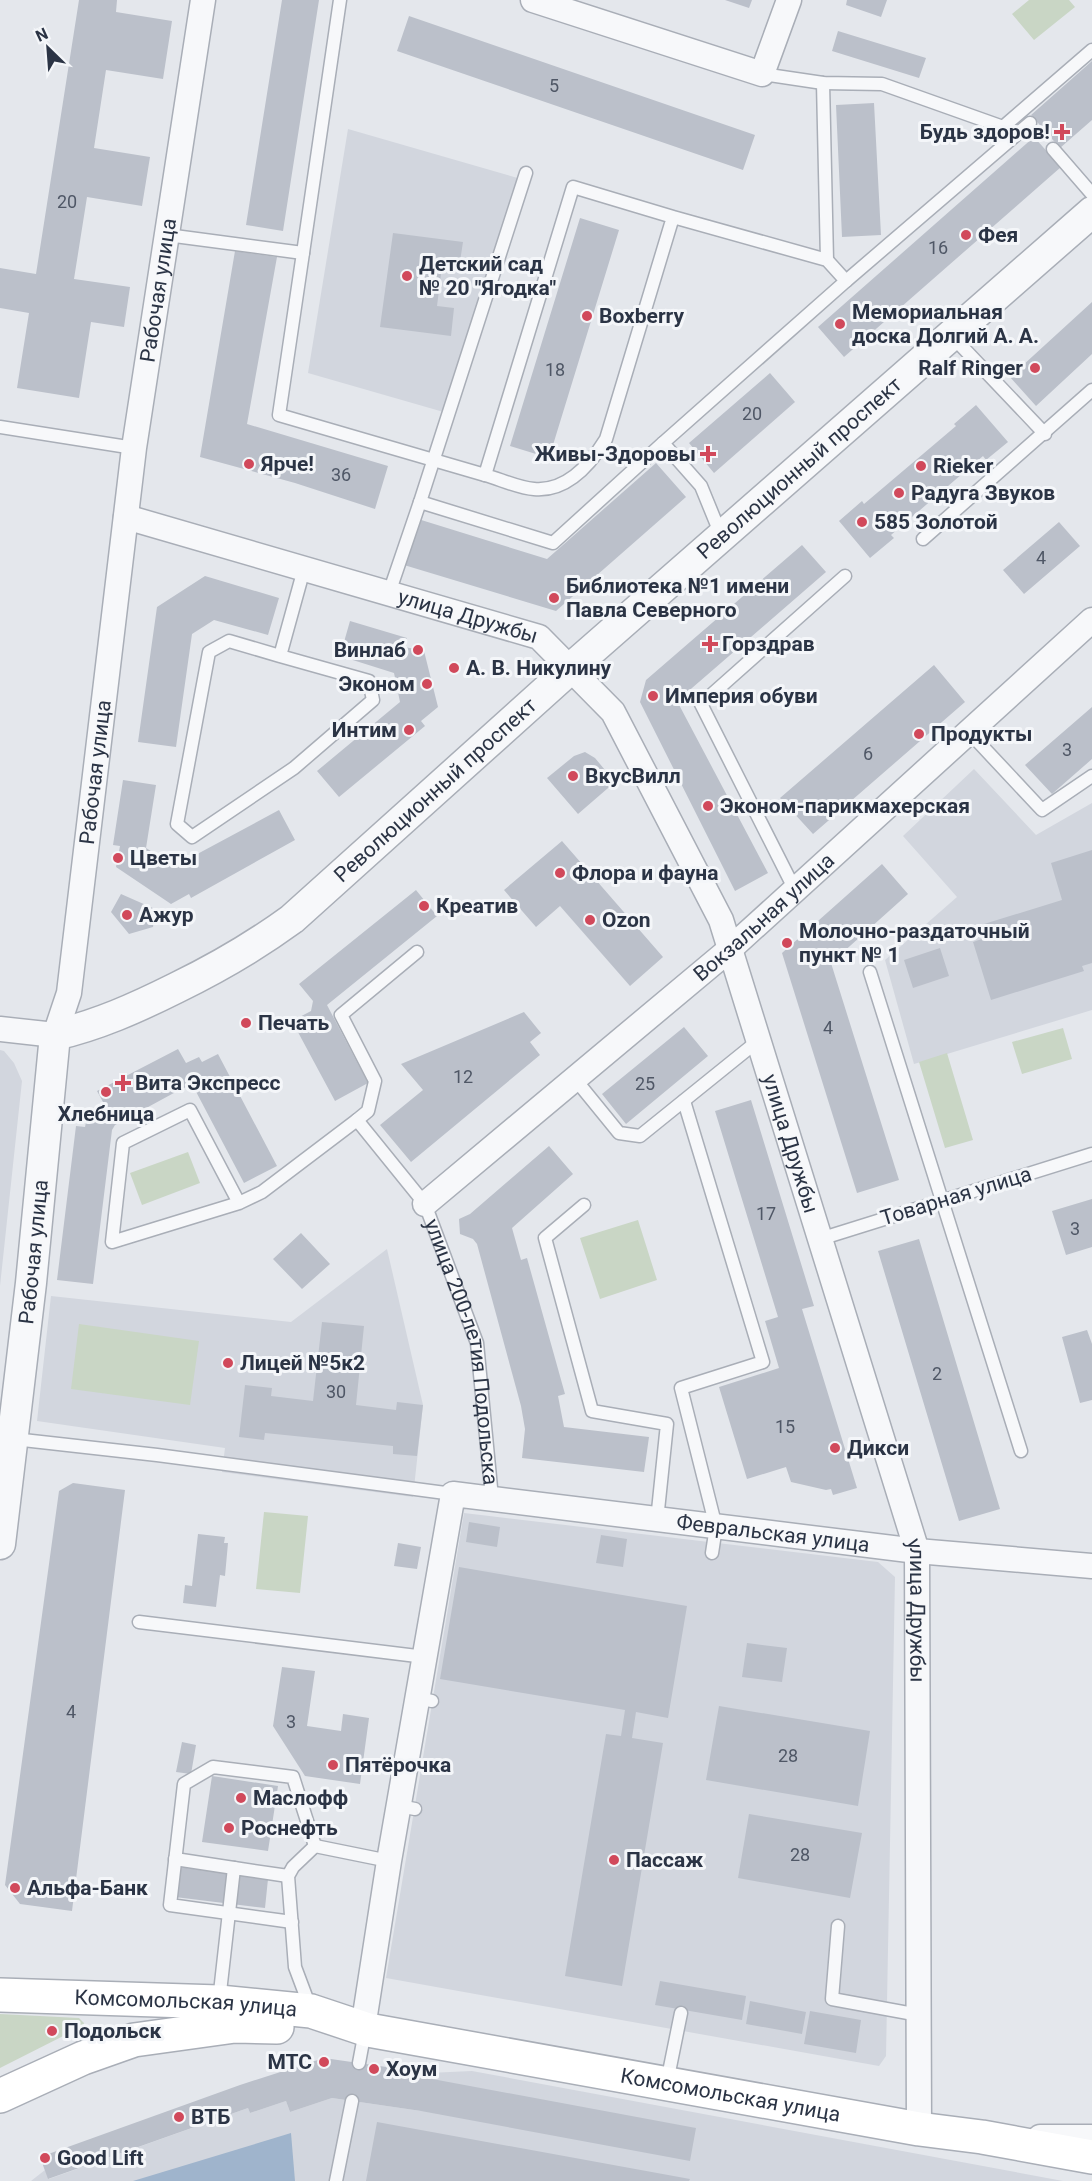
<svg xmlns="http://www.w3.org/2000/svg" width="1092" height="2181" font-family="Roboto,sans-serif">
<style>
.built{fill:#d2d6de}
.green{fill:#c9d6c5}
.water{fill:#9fb4cc}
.building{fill:#bbc0ca}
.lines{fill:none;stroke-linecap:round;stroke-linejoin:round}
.service-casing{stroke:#a9aeb7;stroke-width:15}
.minor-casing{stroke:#a9aeb7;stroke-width:27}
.tertiary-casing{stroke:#a9aeb7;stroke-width:33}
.secondary-casing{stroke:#a9aeb7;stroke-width:36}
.service{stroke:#f7f8fa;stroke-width:12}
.minor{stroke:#f7f8fa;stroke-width:24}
.tertiary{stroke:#f7f8fa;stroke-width:30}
.secondary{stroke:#fff;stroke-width:33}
.poi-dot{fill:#d1495b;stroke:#f4f6f9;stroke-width:2}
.labels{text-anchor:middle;stroke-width:6;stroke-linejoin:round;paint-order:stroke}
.number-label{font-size:18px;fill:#4f5766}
.poi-label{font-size:21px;font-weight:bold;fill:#2b3445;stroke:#f4f6f9;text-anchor:start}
.street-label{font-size:21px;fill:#2b3445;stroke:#f4f6f9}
</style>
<rect width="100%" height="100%" fill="#e4e7ec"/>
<path class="built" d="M348 129 521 179 447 413 308 373Z
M974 769 1036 835 1092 803V1010L914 1064 885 960 957 897 903 836Z
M0 1050 4 1051 14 1063 22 1081 0 1286Z
M387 1249 423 1405 413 1497 222 1472 225 1448 37 1421 51 1296 291 1322Z
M464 1513 878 1562 895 1577 886 2056 879 2066 386 1978Z
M472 2071 1063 2181H31L45 2170 49 2179 248 2108 250 2113 286 2101 290 2112 332 2098 421 2111 428 2073Z"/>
<path class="green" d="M1029 0H1069L1075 7 1034 40 1012 14Z
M1063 1028 1072 1059 1022 1074 1012 1042Z
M947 1053 973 1140 945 1148 919 1062Z
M188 1152 200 1183 142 1205 130 1173Z
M638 1220 657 1280 600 1299 580 1238Z
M79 1324 199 1341 190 1405 71 1389Z
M264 1512 308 1516 300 1593 256 1589Z
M0 2014 79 2018 84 2023 83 2026 0 2068Z"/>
<path class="water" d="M291 2133 295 2181H133Z"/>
<path class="building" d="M79 0H117L116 12 172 21 163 79 106 70 94 148 150 157 142 206 87 197 74 279 130 287 124 327 91 322 79 398 17 388 29 313 0 308V268L36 274Z
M282 0H319L283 231 246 225Z
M725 0H752L749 8Z
M847 0H887L881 17 846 5Z
M409 16 755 135 743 170 397 51Z
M838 31 926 58 919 78 832 51Z
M1092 61V120L1060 148 1031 115Z
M874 103 881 235 842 237 836 105Z
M1034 137 1061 167 844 357 818 327Z
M580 218 619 230 549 458 510 446Z
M393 233 463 242 459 268 442 266 437 306 454 308 451 336 380 327Z
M235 251 277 257 247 424 388 466 375 509 295 483 200 457Z
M1092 302V354L1036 406 1010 377Z
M770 373 795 402 714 473 689 443Z
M976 405 1008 442 986 460 983 456 891 535 894 538 870 558 839 521 862 501 864 504 956 426 954 424Z
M656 463 686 497 556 611 404 565 418 519 547 559Z
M1059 522 1080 546 1024 594 1003 570Z
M802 545 826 572 677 701 768 873 735 891 640 702 646 680Z
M205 576 279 598 268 635 214 620 192 634 176 747 138 742 157 607Z
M350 621 407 638 405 647 424 651 438 707 421 721 425 726 339 797 317 771 400 702 394 673 340 656Z
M934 665 965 702 813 834 780 798Z
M1092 707V759L1052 794 1025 765Z
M585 752 595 758 615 782 578 814 547 778 574 756Z
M123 780 156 785 146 848 175 866 279 810 295 840 191 898 189 894 171 904 116 867 120 846 113 845Z
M562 841 663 957 630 986 560 906 536 927 504 890Z
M1092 850V963L1082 966 1084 971 991 1000 973 942 988 937 984 924 1062 900 1051 863Z
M882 864 908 894 831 963 899 1180 857 1193 782 953Z
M416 890 437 916 327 1005 368 1083 335 1101 292 1021 311 1011 313 1001 299 984Z
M121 894 155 909 153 927 129 934 111 912Z
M940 948 949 976 913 988 904 960Z
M524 1012 541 1033 530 1042 540 1055 411 1162 380 1125 423 1090 401 1064Z
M684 1027 708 1056 626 1124 602 1094Z
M178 1049 186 1063 199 1057 202 1062 218 1054 277 1166 244 1183 192 1084 172 1094 115 1125 112 1130 93 1284 57 1280 76 1126 85 1127 88 1113 103 1102 97 1091Z
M751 1100 814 1306 802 1309 857 1488 833 1495 831 1489 826 1490 791 1482 786 1467 747 1479 719 1387 779 1368 765 1321 778 1317 715 1111Z
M549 1146 573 1174 512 1228 521 1260 527 1258 565 1394 558 1396 564 1427 649 1437 644 1472 522 1458 525 1429 521 1406 477 1244 473 1239 460 1234 459 1219 470 1214Z
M1092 1199V1247L1066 1255 1052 1211Z
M301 1233 330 1264 302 1289 273 1259Z
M919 1239 1000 1509 959 1521 878 1251Z
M322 1322 364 1326 356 1405 396 1410 397 1402 423 1405 417 1456 393 1454V1446L265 1433 264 1440 239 1437 245 1385 272 1388 271 1396 313 1401Z
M1087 1330 1092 1344V1400L1080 1403 1062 1337Z
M73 1483 125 1490 72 1911 20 1904 5 1885 59 1491Z
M469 1522 500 1527 497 1547 466 1542Z
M198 1534 225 1537 224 1543H228L225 1576 220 1575 216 1607 183 1603 185 1585 192 1586Z
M601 1535 627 1539 623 1567 596 1563Z
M398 1543 421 1547 417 1569 394 1566Z
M459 1567 687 1606 668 1718 636 1712 632 1738 663 1743 622 1986 565 1976 606 1734 621 1736 625 1710 440 1679Z
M747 1643 787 1648 782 1682 742 1677Z
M282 1667 315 1671 307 1726 341 1731 343 1714 369 1718 360 1784 305 1776 273 1726Z
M719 1706 870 1731 858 1806 706 1780Z
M182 1742 196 1745 191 1774 176 1772Z
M212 1776 278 1786 268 1851 202 1842Z
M749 1814 862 1833 850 1898 738 1878Z
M179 1867 268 1879 265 1908 175 1897Z
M660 1981 746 1996 742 2020 655 2005Z
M750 2001 806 2012 802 2034 746 2024Z
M810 2011 861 2020 856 2053 804 2044Z
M324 2058 428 2073 427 2078 696 2128 690 2161 421 2111 332 2098 290 2112 286 2101 250 2113 248 2108 48 2179 40 2157 240 2085Z
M377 2122 690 2179 689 2181H366Z"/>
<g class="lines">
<defs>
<g id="service">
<path d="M762 74 823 83 882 84 1003 127 1092 50"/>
<path d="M823 83 827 260"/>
<path d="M1053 149 1092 194"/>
<path d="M673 217 573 187 485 475C500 479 518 488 534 489 567 492 590 465 606 439L673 217 827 260 846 281 663 443 701 486 721 535"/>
<path d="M167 235 303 253 279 415 485 475"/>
<path d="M303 253 340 0"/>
<path d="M846 281 1030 123"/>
<path d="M951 335 1045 434"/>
<path d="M0 427 134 448"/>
<path d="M420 502 526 173"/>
<path d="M923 539 1092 390"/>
<path d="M389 593 420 502 553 543 663 443"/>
<path d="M280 656 229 641 209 652 177 824 192 837 294 768 373 700 369 681 280 656 304 569"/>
<path d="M969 732 1042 810 1092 776"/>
<path d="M795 890 701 704 845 576"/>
<path d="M870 972 1021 1451"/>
<path d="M575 1079 619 1133 640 1136 759 1040"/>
<path d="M684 1101 763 1362 681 1388 716 1527 712 1553"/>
<path d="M357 1120 368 1111 375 1081 341 1015 417 952"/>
<path id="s1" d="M239 1203 190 1110 123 1143 112 1242 239 1203 262 1192 357 1120 425 1204 477 1343 492 1498"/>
<path d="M584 1205 545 1238 592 1411 667 1424 657 1520"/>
<path d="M820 1239 1092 1154"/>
<path d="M14 1439 157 1455 453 1494"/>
<path d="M139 1622 425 1657"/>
<path d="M417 1698 432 1701"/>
<path d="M399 1806 415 1809"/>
<path d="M315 1846 389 1861"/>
<path d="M175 1859 234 1868"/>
<path d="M292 1922 170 1905 184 1784 213 1767 293 1777 315 1846"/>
<path d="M838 1926 832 1999 919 2015"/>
<path d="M219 2001 234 1868 288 1876"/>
<path d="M310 2007 295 1967 288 1876 293 1867 315 1846"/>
<path d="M359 2063 365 2031"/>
<path d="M667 2082 681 2013"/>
<path d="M336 2181 352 2101"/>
</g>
<g id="minor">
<path d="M533 0 762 74 789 0"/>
<path id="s2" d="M126 517 539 637 613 712 721 920 917 1551 919 2129"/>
<path id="s3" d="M0 1029 55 1035 69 993 134 448 203 0"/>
<path id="s4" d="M425 1204 730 949 1092 620"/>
<path id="s5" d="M363 2028 389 1861 453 1494 917 1551 1092 1566"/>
<path d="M1040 2137H1092"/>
</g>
<g id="tertiary">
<path id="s6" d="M0 1544 31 1283 55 1035C98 1025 136 1008 176 988 217 968 255 946 292 919L570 669 1092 212"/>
</g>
<g id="secondary">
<path id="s7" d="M0 1995 219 2002 311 2011 368 2030 919 2129 982 2137 1092 2157"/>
<path d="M0 2096 83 2058 134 2040 235 2026 277 2027"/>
</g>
</defs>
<use href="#service" class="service-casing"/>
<use href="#minor" class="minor-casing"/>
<use href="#tertiary" class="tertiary-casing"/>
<use href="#secondary" class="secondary-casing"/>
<use href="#service" class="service"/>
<use href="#minor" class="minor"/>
<use href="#tertiary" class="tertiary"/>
<use href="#secondary" class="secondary"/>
</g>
<g class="poi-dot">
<path d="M1059 123h6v6h6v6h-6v6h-6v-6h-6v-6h6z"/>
<circle cx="966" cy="235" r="6"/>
<circle cx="407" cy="276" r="6"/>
<circle cx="587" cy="316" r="6"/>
<circle cx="840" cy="324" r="6"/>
<circle cx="1035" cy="368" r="6"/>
<path d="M705 445h6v6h6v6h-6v6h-6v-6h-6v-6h6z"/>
<circle cx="249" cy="464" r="6"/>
<circle cx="921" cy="466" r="6"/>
<circle cx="899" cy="493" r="6"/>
<circle cx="862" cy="522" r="6"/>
<circle cx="554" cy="598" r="6"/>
<path d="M707 635h6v6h6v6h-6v6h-6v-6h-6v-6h6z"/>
<circle cx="418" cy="650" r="6"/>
<circle cx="454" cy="668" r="6"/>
<circle cx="427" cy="684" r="6"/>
<circle cx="653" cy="696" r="6"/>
<circle cx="409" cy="730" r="6"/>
<circle cx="919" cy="734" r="6"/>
<circle cx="573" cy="776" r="6"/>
<circle cx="708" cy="806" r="6"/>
<circle cx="118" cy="858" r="6"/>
<circle cx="560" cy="873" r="6"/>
<circle cx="424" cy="906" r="6"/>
<circle cx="127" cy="915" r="6"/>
<circle cx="590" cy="920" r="6"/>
<circle cx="787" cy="943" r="6"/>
<circle cx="246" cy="1023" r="6"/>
<path d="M120 1074h6v6h6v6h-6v6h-6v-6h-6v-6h6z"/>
<circle cx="106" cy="1092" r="6"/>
<circle cx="228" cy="1363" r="6"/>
<circle cx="835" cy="1448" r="6"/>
<circle cx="333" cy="1765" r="6"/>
<circle cx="241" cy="1798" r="6"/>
<circle cx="229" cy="1828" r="6"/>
<circle cx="614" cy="1860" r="6"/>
<circle cx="15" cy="1888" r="6"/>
<circle cx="52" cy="2031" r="6"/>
<circle cx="324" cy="2062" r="6"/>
<circle cx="374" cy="2069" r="6"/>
<circle cx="179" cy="2117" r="6"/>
<circle cx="45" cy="2158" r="6"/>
</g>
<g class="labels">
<g class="number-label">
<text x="554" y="92">5</text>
<text x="67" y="208">20</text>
<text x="938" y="254">16</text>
<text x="555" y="376">18</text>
<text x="752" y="420">20</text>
<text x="341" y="481">36</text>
<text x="1041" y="564">4</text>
<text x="1067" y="756">3</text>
<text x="868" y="760">6</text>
<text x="828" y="1034">4</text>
<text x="463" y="1083">12</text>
<text x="645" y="1090">25</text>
<text x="766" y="1220">17</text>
<text x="1075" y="1235">3</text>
<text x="937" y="1380">2</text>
<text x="336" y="1398">30</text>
<text x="785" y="1433">15</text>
<text x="71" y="1718">4</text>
<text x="291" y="1728">3</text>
<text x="788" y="1762">28</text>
<text x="800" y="1861">28</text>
</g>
<g class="poi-label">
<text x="1050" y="139" text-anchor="end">Будь здоров!</text>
<text x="978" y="242">Фея</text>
<text x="419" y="271">Детский сад<tspan x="419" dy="24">№ 20 "Ягодка"</tspan></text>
<text x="852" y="319">Мемориальная<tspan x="852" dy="24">доска Долгий А. А.</tspan></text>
<text x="599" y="323">Boxberry</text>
<text x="1023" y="375" text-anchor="end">Ralf Ringer</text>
<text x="696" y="461" text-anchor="end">Живы-Здоровы</text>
<text x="261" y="471">Ярче!</text>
<text x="933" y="473">Rieker</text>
<text x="911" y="500">Радуга Звуков</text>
<text x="874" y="529">585 Золотой</text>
<text x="566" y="593">Библиотека №1 имени<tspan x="566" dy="24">Павла Северного</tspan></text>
<text x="722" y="651">Горздрав</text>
<text x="406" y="657" text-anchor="end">Винлаб</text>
<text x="466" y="675">А. В. Никулину</text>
<text x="415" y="691" text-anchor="end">Эконом</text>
<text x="665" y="703">Империя обуви</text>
<text x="397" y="737" text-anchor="end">Интим</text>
<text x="931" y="741">Продукты</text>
<text x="585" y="783">ВкусВилл</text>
<text x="720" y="813">Эконом-парикмахерская</text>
<text x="130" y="865">Цветы</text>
<text x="572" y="880">Флора и фауна</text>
<text x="436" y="913">Креатив</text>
<text x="139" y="922">Ажур</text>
<text x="602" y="927">Ozon</text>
<text x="799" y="938">Молочно-раздаточный<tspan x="799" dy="24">пункт № 1</tspan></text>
<text x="258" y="1030">Печать</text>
<text x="135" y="1090">Вита Экспресс</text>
<text x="106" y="1121" text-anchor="middle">Хлебница</text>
<text x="240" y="1370">Лицей №5к2</text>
<text x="847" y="1455">Дикси</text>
<text x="345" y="1772">Пятёрочка</text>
<text x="253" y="1805">Маслофф</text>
<text x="241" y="1835">Роснефть</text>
<text x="626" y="1867">Пассаж</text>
<text x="27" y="1895">Альфа-Банк</text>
<text x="64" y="2038">Подольск</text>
<text x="312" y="2069" text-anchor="end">МТС</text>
<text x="386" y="2076">Хоум</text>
<text x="191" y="2124">ВТБ</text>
<text x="57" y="2165">Good Lift</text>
</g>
<g class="street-label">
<text dy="7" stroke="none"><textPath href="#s3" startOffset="808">Рабочая улица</textPath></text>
<text dy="7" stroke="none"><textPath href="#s6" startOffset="1456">Революционный проспект</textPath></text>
<text dy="7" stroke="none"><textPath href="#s2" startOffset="356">улица Дружбы</textPath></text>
<text dy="7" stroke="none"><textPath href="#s3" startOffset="322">Рабочая улица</textPath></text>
<text dy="7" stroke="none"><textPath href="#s6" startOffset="970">Революционный проспект</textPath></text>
<text dy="7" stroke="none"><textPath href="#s4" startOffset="444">Вокзальная улица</textPath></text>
<text dy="7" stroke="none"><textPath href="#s2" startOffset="1004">улица Дружбы</textPath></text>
<text transform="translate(956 1196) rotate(-17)" y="7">Товарная улица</text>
<text dy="7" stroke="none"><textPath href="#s6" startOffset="294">Рабочая улица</textPath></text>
<text dy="7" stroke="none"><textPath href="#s1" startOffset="819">улица 200-летия Подольска</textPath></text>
<text dy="7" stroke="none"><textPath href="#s5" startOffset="864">Февральская улица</textPath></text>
<text dy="7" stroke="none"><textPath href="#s2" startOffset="1490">улица Дружбы</textPath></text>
<text dy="7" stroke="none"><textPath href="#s7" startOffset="186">Комсомольская улица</textPath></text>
<text dy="7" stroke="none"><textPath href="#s7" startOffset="740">Комсомольская улица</textPath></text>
</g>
</g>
<g transform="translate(48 48) rotate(335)" stroke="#f4f6f9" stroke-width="4.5" paint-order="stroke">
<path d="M0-4.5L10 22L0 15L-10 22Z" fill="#2b3445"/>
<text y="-9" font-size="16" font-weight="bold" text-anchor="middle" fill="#2b3445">N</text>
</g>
</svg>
